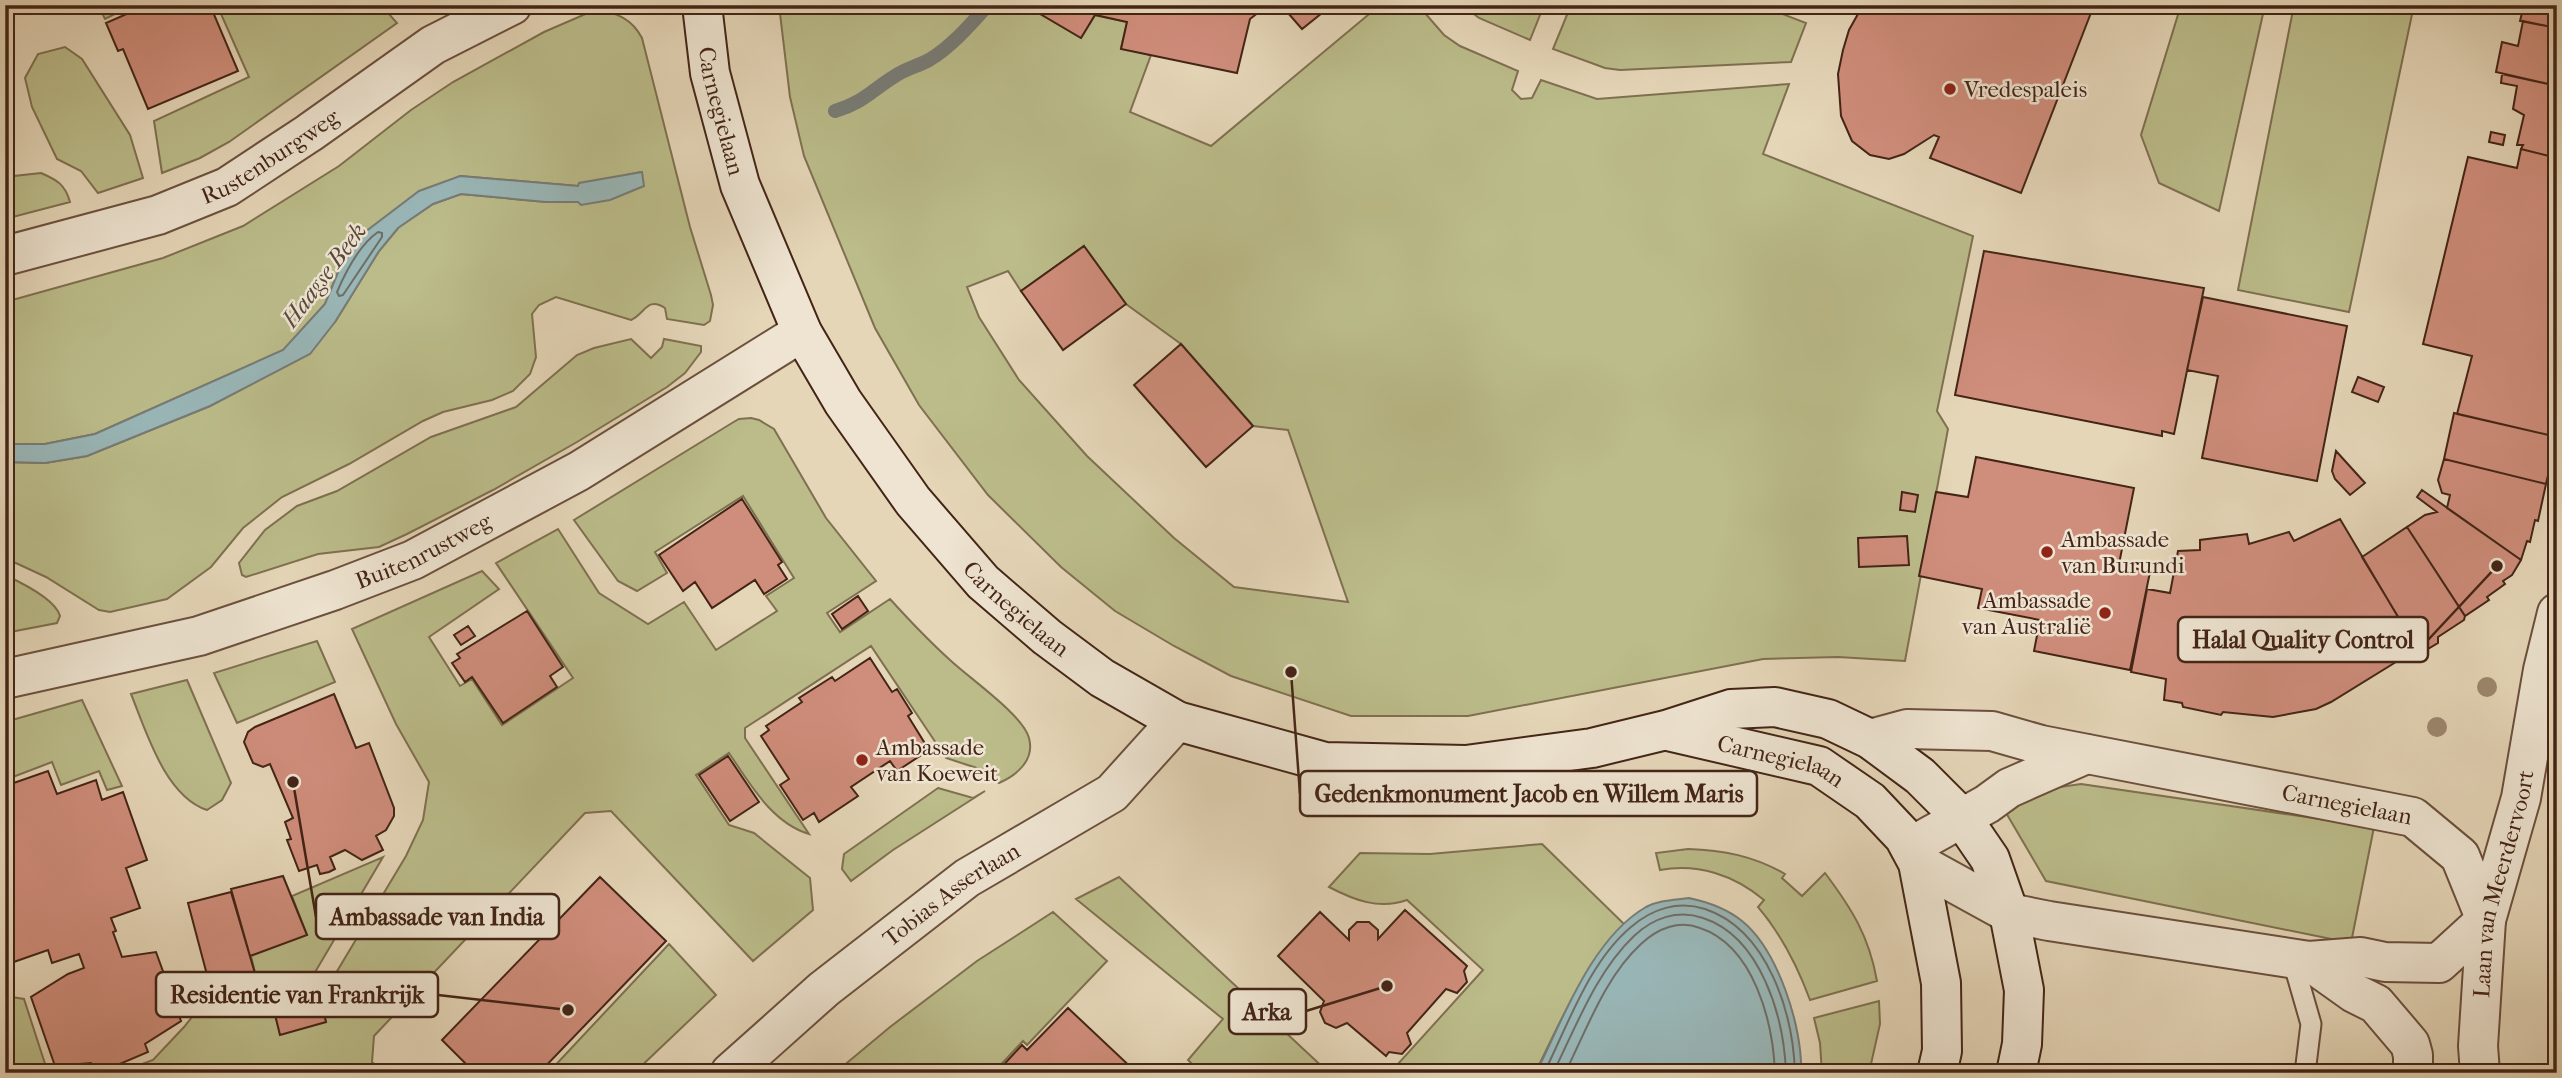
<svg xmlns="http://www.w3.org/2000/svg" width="2562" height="1078" font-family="'IM FELL French Canon',serif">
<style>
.green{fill:#bbbc8a;stroke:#7f7050;stroke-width:2;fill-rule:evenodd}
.water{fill:#99b7b8;stroke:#777c77;stroke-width:2}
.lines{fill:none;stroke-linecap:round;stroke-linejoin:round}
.shore{stroke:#6e6e67;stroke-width:2}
.stream{stroke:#777c77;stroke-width:14}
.building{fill:#cf8d7b;stroke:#432416;stroke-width:2}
.service-casing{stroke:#6c503e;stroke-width:23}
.minor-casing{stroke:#6c503e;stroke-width:42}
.tertiary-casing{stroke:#6c503e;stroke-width:42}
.secondary-casing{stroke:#432416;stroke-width:42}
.service{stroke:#eee4d1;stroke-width:19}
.minor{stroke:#eee4d1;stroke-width:38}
.tertiary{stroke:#eee4d1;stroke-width:38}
.secondary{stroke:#eee4d1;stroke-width:38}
.tree{fill:#9c896f}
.poi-dot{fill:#8f2418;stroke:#eee4d1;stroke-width:2.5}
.labels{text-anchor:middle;stroke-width:5;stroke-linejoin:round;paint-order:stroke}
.poi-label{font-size:23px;fill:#432416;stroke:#eee4d1;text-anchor:start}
.street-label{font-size:23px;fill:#432416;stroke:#eee4d1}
.water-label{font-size:24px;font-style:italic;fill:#58493e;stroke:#eee4d1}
.leader{fill:none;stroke:#432416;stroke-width:2.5}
.callout-dot{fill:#432416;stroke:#eee4d1;stroke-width:2.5}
.callout{fill:#eee4d1;stroke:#432416;stroke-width:2.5}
.callout-label{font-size:24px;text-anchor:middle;font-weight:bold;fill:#432416}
</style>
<rect width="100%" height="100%" fill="#e5d6b8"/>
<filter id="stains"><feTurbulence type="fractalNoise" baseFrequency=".00286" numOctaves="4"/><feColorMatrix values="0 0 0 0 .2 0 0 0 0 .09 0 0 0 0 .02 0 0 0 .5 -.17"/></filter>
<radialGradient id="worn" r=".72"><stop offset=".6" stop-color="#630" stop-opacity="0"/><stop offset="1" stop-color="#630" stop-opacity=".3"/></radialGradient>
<path class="green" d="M98 5H133L105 19Z
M217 5H381L397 23 229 142 200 158 162 173 154 121 249 77Z
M779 5H1025L1081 38 1095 15 1127 22 1121 48 1151 55 1130 112 1211 146 1380 5H1418L1444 35 1460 46 1518 71 1512 90 1521 99 1532 98 1541 80 1597 99 1789 84 1763 154 1973 236 1937 411 1948 429 1905 661 1838 657 1763 659 1468 716H1351L1231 676 1174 646 1115 611 1061 567 988 495 919 405 875 328 804 156 790 97ZM1084 246 1126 304 1181 344 1253 426 1288 430 1348 602 1234 587 1174 538 1087 456 1019 380 979 317 967 287 1008 271 1021 291Z
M1462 5H1544L1530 40 1479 18Z
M1571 5H1759L1806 23 1791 62 1620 70 1605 68 1553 49Z
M2181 5H2265L2219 211 2159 183 2141 135Z
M2294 5H2414L2349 312 2238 290Z
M597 9C617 13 632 19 642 38L690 227 711 295 713 305 710 321 704 325 667 319 665 308C647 296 645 314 631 320L556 297 539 305 532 314 536 357 530 374 513 391 492 400 443 412 423 421 349 464 282 497 243 528 211 567 167 599 110 612 99 610 46 577 5 558V462L45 463 87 456 210 406 259 380 335 322 379 251 399 227 433 204 461 194 546 202H578L641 172 578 186 460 176 339 270 325 304 284 350 95 434 45 444H5V302L163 258 243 226 339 166 411 110 453 82 544 32Z
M65 47 82 59 130 135 143 178 98 193 81 171 57 159 32 107 25 78 38 54Z
M41 173C57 180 65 184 70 202L5 219V177Z
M631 339 651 358 662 347 664 339 701 346V352L685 373 667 387 577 442 493 490 407 534 379 547 318 554 246 577 242 575 239 563 265 530 297 506 337 491 431 437 516 407 577 355 594 348Z
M751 418 759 420 774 429 826 518 876 581 827 613 840 632 890 599C909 620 929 641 950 660 969 678 1023 715 1029 738 1035 760 1017 775 999 783L980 769 946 758 871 646 745 728V738L809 834C772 823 750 784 729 753L696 775 729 825 754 833 810 878 813 910 753 961 611 811 585 813 374 1036 372 1062 385 1073H118L153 1060 184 1027 212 992 257 981 251 956 307 935 292 896 383 857 314 974 268 986 280 1034 326 1022 321 998 406 856 423 820 429 782 396 724 352 629 482 571 499 589 429 637 460 686 472 679 502 725 573 678 496 563 558 529 599 593 648 624 684 602 716 650 777 611 766 596 794 578 743 496 655 552 667 573 637 591 618 581 574 520 732 423 739 419Z
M5 575C20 582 56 600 60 616L57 623 5 633Z
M317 641 335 682 237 723 214 673Z
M187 680 231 783 222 800 207 810C165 796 146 731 131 694Z
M82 700 122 786 107 790 99 771 61 785 52 762 5 780V722Z
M2081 784 2374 827 2351 943 2046 881 2002 806 2039 790Z
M938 788 973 798 985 791 893 850 851 881 842 869 844 854Z
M1542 844 1624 924C1583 967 1561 1021 1535 1073H1378L1398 1064 1483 970 1407 900C1379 910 1354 900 1329 887L1360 853 1430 854Z
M1688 849C1723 850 1754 856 1785 874L1782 878 1802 896 1825 873C1852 909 1869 936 1877 981L1810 1000C1797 965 1782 935 1758 907L1764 900C1734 875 1698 863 1660 870L1656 853Z
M1119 877 1329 1073H1201L1188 1060 1223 1019 1076 899Z
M1053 912 1107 961 1027 1045 1023 1041 993 1073 836 1072 890 1027 977 961Z
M669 944 716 995 634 1073H548Z
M5 996 24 999 48 1073H5Z
M1879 1001 1880 1024 1869 1073H1822L1820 1043 1814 1018Z"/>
<path class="water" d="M642 172 644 186 610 200 581 205 578 202H546L461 194 433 204 398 228 379 251 335 322 310 354 210 406 87 456 45 463 5 462V444H45L95 434 283 350 325 304 339 270 365 232 419 191 460 176 578 186 579 183Z
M1689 898C1708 902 1726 908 1742 921 1778 950 1803 1028 1801 1073H1536C1563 1019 1592 938 1646 907 1659 900 1675 900 1689 898Z"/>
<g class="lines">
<path class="shore" d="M378 232 382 233V237L343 295 339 296 337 292C346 271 359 245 378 232Z
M1544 1073C1568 1025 1589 962 1631 927 1652 909 1678 900 1705 909 1768 930 1793 1013 1795 1073
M1553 1073C1576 1027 1596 972 1634 936 1653 918 1678 909 1703 918 1761 937 1784 1017 1786 1073
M1565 1073C1587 1029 1605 977 1641 944 1658 928 1679 920 1700 928 1754 946 1773 1022 1775 1073"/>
<path class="stream" d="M835 111C863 103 872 90 895 76 905 69 918 66 929 60 951 47 971 24 988 5"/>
</g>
<path class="building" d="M147 5H210L238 71 148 109 123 49 118 51 106 23Z
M1025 5H1268L1250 19 1237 73 1121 49 1127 22 1095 15 1081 38Z
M1281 5H1332L1302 29Z
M1863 5H1983L1984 11H1986L1989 5H2094L2021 193 1930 158 1939 137 1934 135 1904 154 1889 159 1870 155 1852 141 1841 116 1838 74 1843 50 1849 30Z
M2524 5H2557V28L2520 21Z
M2523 21 2557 28V86L2496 72 2502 42 2518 46Z
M2502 74 2557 86V158L2521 149 2523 145H2517L2524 115 2513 109 2517 86 2501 83Z
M2491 132 2505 135 2503 145 2489 142Z
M2521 149 2557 158V437L2457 414 2472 356 2423 344 2468 157 2517 168Z
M1084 246 1126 304 1063 350 1021 291Z
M1984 251 2204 288 2174 434 2162 431V436L1955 395Z
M2203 297 2347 326 2317 481 2202 458 2218 376 2187 370Z
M1181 344 1253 426 1206 467 1134 385Z
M2358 377 2384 387 2378 402 2352 392Z
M2454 413 2557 437 2546 484 2444 459Z
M2336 451 2365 483 2350 495 2335 479 2332 471Z
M1976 457 2134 488 2119 564 2150 572 2130 670 2034 651 2040 620 1978 608 1982 589 1919 576 1936 492 1968 497Z
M2444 459 2546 484 2538 521 2535 520 2530 542 2527 541 2521 560 2447 508 2450 495 2442 493 2438 480Z
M2422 490 2521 560 2512 575 2503 581 2505 584 2487 597 2489 600 2465 616 2407 527 2425 515 2437 512 2417 497Z
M1902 492 1918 495 1915 512 1900 510Z
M742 499 782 562 778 565 787 579 764 594 755 580 712 608 695 582 683 591 659 555Z
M2340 519 2417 649 2331 702 2316 709 2273 717 2223 712 2221 715 2183 707 2182 703 2164 700 2166 679 2131 672 2147 589 2170 593 2178 551 2200 550V540L2247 534 2249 544 2289 532 2294 541Z
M2407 527 2465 616 2464 620 2438 637V643L2426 650 2419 646 2417 648 2362 557Z
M1907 536 1909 565 1859 567 1858 538Z
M858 596 868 611 842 629 832 614Z
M527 611 563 667 550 676 557 687 503 723 472 677 465 682 452 663 460 658 457 654Z
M468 626 475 636 461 645 454 635Z
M870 658 892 692 897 689 912 713 908 716 929 750 897 771 890 761 851 787 858 796 819 822 814 813 803 820 780 785 789 779 761 736 769 730 766 726 802 702 799 698 832 677 835 681Z
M334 694 356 748 369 743 394 808V816L386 830 376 836 383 850 362 860 345 850 330 857 335 869 329 872 320 874 317 865 299 871 287 840 291 839 285 822 293 818 270 764 263 767 253 763 244 742 248 732 255 727Z
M728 756 759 802 730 821 699 775Z
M48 771 57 794 96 780 102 800 123 792 147 860 126 868 140 908 111 918 116 931 113 932 122 957 156 952 181 1021 145 1044 148 1052 108 1069 94 1071 91 1063 55 1066 31 997 68 974 84 968 79 954 52 963 48 950 5 965V786Z
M283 876 307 935 250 956 231 889Z
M600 877 666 941 539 1073H475L442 1040Z
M231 892 257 980 211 990 188 903Z
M1405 910 1467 966 1464 971 1467 982 1457 993 1446 989 1407 1033 1411 1044 1402 1054 1389 1052 1386 1056 1347 1023 1336 1028 1325 1023 1320 1012 1324 1001 1278 956 1320 912 1349 940V930L1357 922H1369L1378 930V939Z
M314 974 326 1022 280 1035 268 986Z
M1068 1008 1137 1073H996L1022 1045 1027 1050Z
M2557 1042V1073H2554Z"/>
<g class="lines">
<defs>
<path id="service" d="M2292 958 2311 1024 2305 1073"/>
<g id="minor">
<path id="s1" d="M5 256 158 215 227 187 309 133 433 45 512 5"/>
<path id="s2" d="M5 679 199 636 335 590 413 560 579 471 802 332"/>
<path id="s3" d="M730 1073 824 989 967 878 1112 793 1177 721"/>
</g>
<g id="tertiary">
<path id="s4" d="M1870 739 1907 729 1992 731 2041 745 2413 817 2460 856 2486 920"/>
<path d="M1910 847 1987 804 2009 788 2086 754"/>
<path d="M1918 863 2009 913 2049 921 2309 961 2361 957 2385 962 2439 963 2486 920"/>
<path d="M2309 961 2354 993 2376 1004 2410 1044 2413 1055V1073"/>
<path id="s5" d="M2480 1073 2478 1046 2486 920 2521 798 2543 670 2557 613"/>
</g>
<g id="secondary">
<path id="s6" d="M702 5 710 73 740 185 802 332 843 402 913 501 983 582 1047 637 1102 678 1177 721 1325 762 1466 765 1592 748 1666 730 1731 709 1775 707 1828 719 1870 739 1920 776 1962 818 1990 859 2009 913 2024 990 2022 1044 2016 1073"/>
<path id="s7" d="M1668 731 1819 766 1870 801 1904 837 1918 863 1941 983 1942 1051 1937 1073"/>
</g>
</defs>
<use href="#service" class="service-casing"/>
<use href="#minor" class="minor-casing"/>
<use href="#tertiary" class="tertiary-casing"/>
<use href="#secondary" class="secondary-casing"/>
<use href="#service" class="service"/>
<use href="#minor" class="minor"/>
<use href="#tertiary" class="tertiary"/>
<use href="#secondary" class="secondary"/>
</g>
<g class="tree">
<circle cx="2487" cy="687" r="10"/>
<circle cx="2437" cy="727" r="10"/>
</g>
<g class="poi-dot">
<circle cx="1950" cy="89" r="7"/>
<circle cx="2047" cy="552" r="7"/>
<circle cx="2105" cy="613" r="7"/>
<circle cx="862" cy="760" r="7"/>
</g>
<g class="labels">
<g class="poi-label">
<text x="1964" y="97">Vredespaleis</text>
<text x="2061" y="547">Ambassade<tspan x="2061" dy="26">van Burundi</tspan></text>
<text x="2091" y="608" text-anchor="end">Ambassade<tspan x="2091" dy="26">van Australië</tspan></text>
<text x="876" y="755">Ambassade<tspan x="876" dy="26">van Koeweit</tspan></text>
</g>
<g class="street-label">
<text dy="8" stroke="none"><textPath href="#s6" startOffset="108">Carnegielaan</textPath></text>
<text dy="8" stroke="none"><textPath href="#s1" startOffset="285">Rustenburgweg</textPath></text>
<text dy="8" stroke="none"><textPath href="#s2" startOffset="439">Buitenrustweg</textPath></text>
<text dy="8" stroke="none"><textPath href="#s6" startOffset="696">Carnegielaan</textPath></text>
<text dy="8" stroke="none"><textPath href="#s7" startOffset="117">Carnegielaan</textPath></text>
<text dy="8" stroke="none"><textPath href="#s4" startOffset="486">Carnegielaan</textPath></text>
<text dy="8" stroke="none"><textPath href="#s5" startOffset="192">Laan van Meerdervoort</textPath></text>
<text dy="8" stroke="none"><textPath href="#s3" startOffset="285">Tobias Asserlaan</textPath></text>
</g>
<g class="water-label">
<text transform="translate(324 275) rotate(-53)" y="8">Haagse Beek</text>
</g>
</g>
<path class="leader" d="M2497 566L2428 640M1291 672L1300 794M293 782L316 917M568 1010L438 995M1387 986L1306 1011"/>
<g class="callout-dot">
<circle cx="2497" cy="566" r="7"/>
<circle cx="1291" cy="672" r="7"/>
<circle cx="293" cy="782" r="7"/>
<circle cx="568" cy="1010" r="7"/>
<circle cx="1387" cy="986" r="7"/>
</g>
<g class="callout">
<rect x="2178" y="617" width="250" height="45" rx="7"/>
<rect x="1300" y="771" width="457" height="45" rx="7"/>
<rect x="316" y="894" width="243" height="45" rx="7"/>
<rect x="156" y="972" width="282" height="45" rx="7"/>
<rect x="1229" y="989" width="77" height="45" rx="7"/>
</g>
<g class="callout-label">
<text x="2303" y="648">Halal Quality Control</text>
<text x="1529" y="802">Gedenkmonument Jacob en Willem Maris</text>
<text x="437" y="925">Ambassade van India</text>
<text x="297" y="1003">Residentie van Frankrijk</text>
<text x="1267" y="1020">Arka</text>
</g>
<rect width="2562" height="1078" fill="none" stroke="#e5d6b8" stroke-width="28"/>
<rect x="7" y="7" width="2548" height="1064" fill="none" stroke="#432416" stroke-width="3.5"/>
<rect x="14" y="14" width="2534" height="1050" fill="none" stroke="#432416" stroke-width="2"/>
<rect width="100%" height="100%" filter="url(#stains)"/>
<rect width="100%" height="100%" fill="url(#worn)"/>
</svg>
